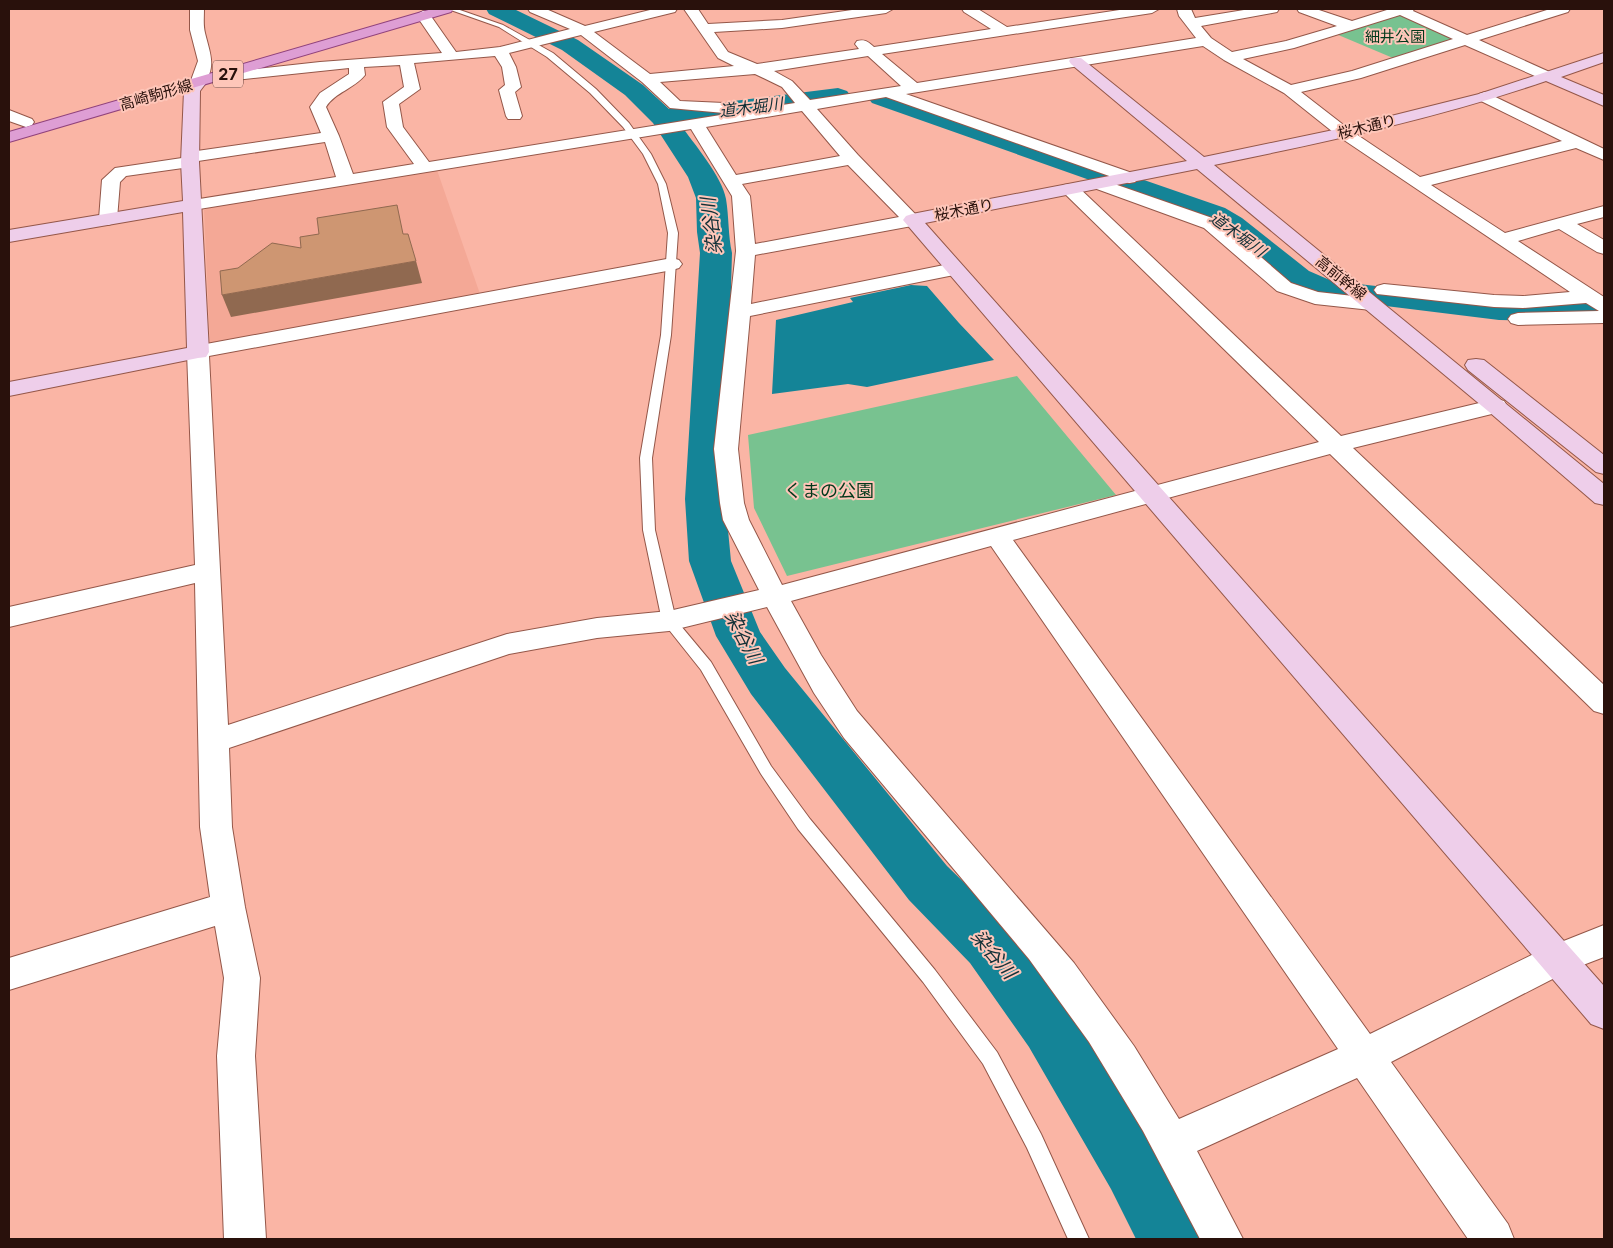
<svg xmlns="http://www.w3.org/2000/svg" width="1613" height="1248" font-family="Inter,'Noto Sans JP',sans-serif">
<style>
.built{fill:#f4a896}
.green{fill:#78c290}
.water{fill:#148497}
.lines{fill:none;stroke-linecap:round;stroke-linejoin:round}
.river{fill:#148497;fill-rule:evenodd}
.lane-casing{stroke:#945749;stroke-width:2}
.street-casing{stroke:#945749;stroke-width:2}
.secondary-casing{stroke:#945749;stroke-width:2}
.primary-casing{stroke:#90427c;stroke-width:2}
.lane{fill:#fff;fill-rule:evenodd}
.street{fill:#fff;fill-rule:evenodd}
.secondary{fill:#eeceea;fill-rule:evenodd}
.primary{fill:#de9ed4;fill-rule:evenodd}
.shaded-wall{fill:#906950}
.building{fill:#ce9672;stroke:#906950}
.labels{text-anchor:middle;stroke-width:4;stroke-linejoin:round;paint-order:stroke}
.far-park-label{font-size:15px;fill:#02391b;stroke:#fec6b9}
.far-street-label{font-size:15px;fill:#29110c;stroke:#fec6b9}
.shield{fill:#fec6b9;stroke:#694740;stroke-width:1}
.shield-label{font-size:16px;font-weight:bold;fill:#29110c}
.far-water-label{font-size:16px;font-style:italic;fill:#123037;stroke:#fec6b9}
.park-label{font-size:18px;fill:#02391b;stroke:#fec6b9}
.water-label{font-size:19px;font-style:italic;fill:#123037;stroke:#fec6b9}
</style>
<rect width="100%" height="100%" fill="#fab5a5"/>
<path class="built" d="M437 170 480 294 218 345 210 343 204 210 210 207Z"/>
<path class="green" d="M1397 15 1406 16 1452 37 1453 40 1393 58 1336 34Z
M1017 376 1116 495 787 576 754 508 748 435Z"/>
<path class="water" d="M911 285 927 286 959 323 994 360 867 387 848 384 772 394 776 320 853 302 850 298Z"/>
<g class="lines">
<path class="river" d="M486 9H514L578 40 643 85 669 109 838 88 847 91 851 96 847 101 838 104 680 124C694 144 722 176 726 199 729 217 728 235 732 253L725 499 731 561 760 632 785 668 947 866 1010 927 1071 1007 1157 1143 1195 1215 1205 1239H1136L1111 1189 1029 1047 970 963 909 900 751 694 716 636 689 561 685 499 700 253 697 232 696 198 688 177 653 123 625 95 562 50 489 14Z
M881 90 898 95 1225 208 1242 218 1309 271 1332 281 1499 300 1544 301 1604 297V317L1544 321 1499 320 1313 297 1287 285 1220 230 1203 220 872 103 868 98 872 93Z"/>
<defs>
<path id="lane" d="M448 9H457L503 25 553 53 596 89 629 123 651 154 666 184 678 233 671 335 652 458 655 530 676 620 711 662 771 766 810 819 935 970 997 1052 1041 1134 1089 1239H1068L1027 1148 983 1064 923 982 798 829 761 774 701 670 662 621 643 530 640 458 661 335 668 233 658 184 643 154 623 127 590 93 547 57 499 27Z"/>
<path id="street" d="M190 9H204C204 17 203 25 205 33 210 54 217 66 203 86H193L190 83 198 61 190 30Z
M528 9H546L585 26 654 9H677L675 12 594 32 650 74 734 66 718 58 684 9H698L708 24 782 20 859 9H893L886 13 782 28 714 32 728 52 757 64 859 49 855 44 857 41C865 39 868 42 874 47L991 29 964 12 962 9H978L1007 27 1126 9H1159L1152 13 882 54 917 83 1196 38 1179 16 1177 9H1191L1195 18 1250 9H1279L1277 12 1272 13 1201 26 1211 38 1232 52 1286 41 1337 26 1299 12 1297 9H1316L1352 21 1390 9H1414L1413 11 1467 35 1550 9H1570L1568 12 1479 40 1554 74 1557 77 1554 80H1544L1465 45 1361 78 1301 92 1350 130 1420 177 1562 141 1479 100 1477 97 1479 94 1485 92 1604 149V160L1576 148 1431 185 1505 233 1604 206V217L1577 224 1604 240V254L1597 252 1559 229 1518 241 1604 297V323L1518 325 1511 323 1508 319 1511 315 1518 313 1599 311 1586 303 1523 308 1494 307 1377 294 1374 290 1377 286 1384 284 1494 295 1523 296 1570 292 1338 136 1284 93 1224 60 1203 46 906 94 1135 174 1138 178 1135 182 1129 183 886 97 817 109 858 155 921 220 918 224 912 226 755 255 751 304 954 263 961 265 964 269 961 273 954 275 750 316 738 449 744 503 749 520 782 585 1319 442 1064 193 1061 189 1064 185 1070 184 1076 185 1341 436 1496 399 1504 401 1507 406 1504 411 1353 448 1604 685V714L1594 711 1330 454 1013 540 1370 1034 1546 948 1604 925V957L1570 970 1391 1062 1508 1224 1514 1239H1468L1357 1078 1197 1151 1243 1239H1200L1143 1131 1089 1042 1029 959 844 738 814 693 767 607 669 631 597 638 509 654 229 748 232 827 245 907 260 978 255 1056 266 1239H224L217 1056 224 978 215 926 9 990V958L210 897 200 827 195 583 9 627V607L195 565 187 352 190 347 672 258 679 260 682 264 679 268 672 270 209 356 228 725 507 634 597 618 669 611 759 590 723 520 720 503 714 449 736 251 732 196 691 129 193 210 187 209 184 205 187 201 336 177 325 142 198 161 196 166 190 167 126 176 120 182 117 219 114 223 108 225 102 223 99 219 102 180 115 168 182 158 184 153 190 152 321 133 310 107 320 93 349 74V68L217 82 212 80 209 77 212 74 320 62 442 53 416 15 423 11 428 12 456 52 500 47 570 29 530 12ZM1400 15 1453 39 1352 71 1291 85 1243 59 1294 48ZM581 35 642 82 670 108 724 113 730 111 732 108 730 105 724 103 680 101 660 82 755 74 782 87 795 103 429 162 403 127 399 104 420 89 414 63 495 56 502 67 505 85 499 90 506 116 508 119H520L522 116 515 92 521 87 516 67 509 53ZM868 56 901 86 810 100 792 81 774 71ZM400 65 404 87 383 102 387 127 414 164 353 174 339 136 326 107C335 92 354 89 365 75L364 67ZM802 111 840 156 736 175 706 127ZM848 165 899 217 755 244 750 196 742 184ZM991 546 1338 1049 1179 1119 1134 1046 1074 963 857 711 821 655 791 601Z
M9 110 32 119 34 122 32 125 26 127 9 121Z
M1100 179 1218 220 1291 283 1318 292 1371 298 1378 300 1381 304 1378 308 1371 310 1315 304 1277 291 1204 228 1094 188 1091 184 1094 180Z"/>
<path id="secondary" d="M1604 53V62L1561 77 1604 95V106L1546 81C1438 118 1326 142 1214 165L1604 484V505L1595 503 1488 411 1197 169 925 223 1604 986V1029L1591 1024 903 220 906 216 912 214 1187 161 1071 64 1069 61 1071 58H1081L1204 157 1343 128 1479 94Z
M198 78 203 80 206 83 200 91 199 162 209 352 206 357 198 358 9 396V382L187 348 183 212 9 242V230L183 201 181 162 184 91 193 80Z
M1476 359 1484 360 1604 455V474L1596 472 1468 370 1465 365 1468 360Z"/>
<path id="primary" d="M432 9H453L451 12 9 142V132Z"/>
</defs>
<use href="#lane" class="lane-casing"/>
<use href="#street" class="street-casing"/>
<use href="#secondary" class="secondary-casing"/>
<use href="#primary" class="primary-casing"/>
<use href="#lane" class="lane"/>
<use href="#street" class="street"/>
<use href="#secondary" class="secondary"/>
<use href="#primary" class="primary"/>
</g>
<path class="shaded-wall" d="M416 261 422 283 231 317 222 295Z"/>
<path class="building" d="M397 205 403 234H408L416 261 222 295 220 271 238 268 272 243 301 248 300 237 319 234 317 218Z"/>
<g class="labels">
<g class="far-park-label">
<text x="1395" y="42">細井公園</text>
</g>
<g class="far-street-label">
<text transform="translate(156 95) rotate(-16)" y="5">高崎駒形線</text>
<text transform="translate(1367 127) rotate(-14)" y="5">桜木通り</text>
<text transform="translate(964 210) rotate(-11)" y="5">桜木通り</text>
<text transform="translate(1341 278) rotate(39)" y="5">高前幹線</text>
</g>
<rect class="shield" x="213" y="60.5" width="30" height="27" rx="4"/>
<g class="shield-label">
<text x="228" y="80">27</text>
</g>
<g class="far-water-label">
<text transform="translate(751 107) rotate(-7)" y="6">道木堀川</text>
<text transform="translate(1238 234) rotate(36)" y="6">道木堀川</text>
</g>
<g class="park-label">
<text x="829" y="497">くまの公園</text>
</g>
<g class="water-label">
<text transform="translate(711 226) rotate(-97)" y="7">染谷川</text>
<text transform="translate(744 637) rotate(62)" y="7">染谷川</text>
<text transform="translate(994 954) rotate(50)" y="7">染谷川</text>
</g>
</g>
<rect width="1613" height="1248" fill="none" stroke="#29110c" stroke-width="20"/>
</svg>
